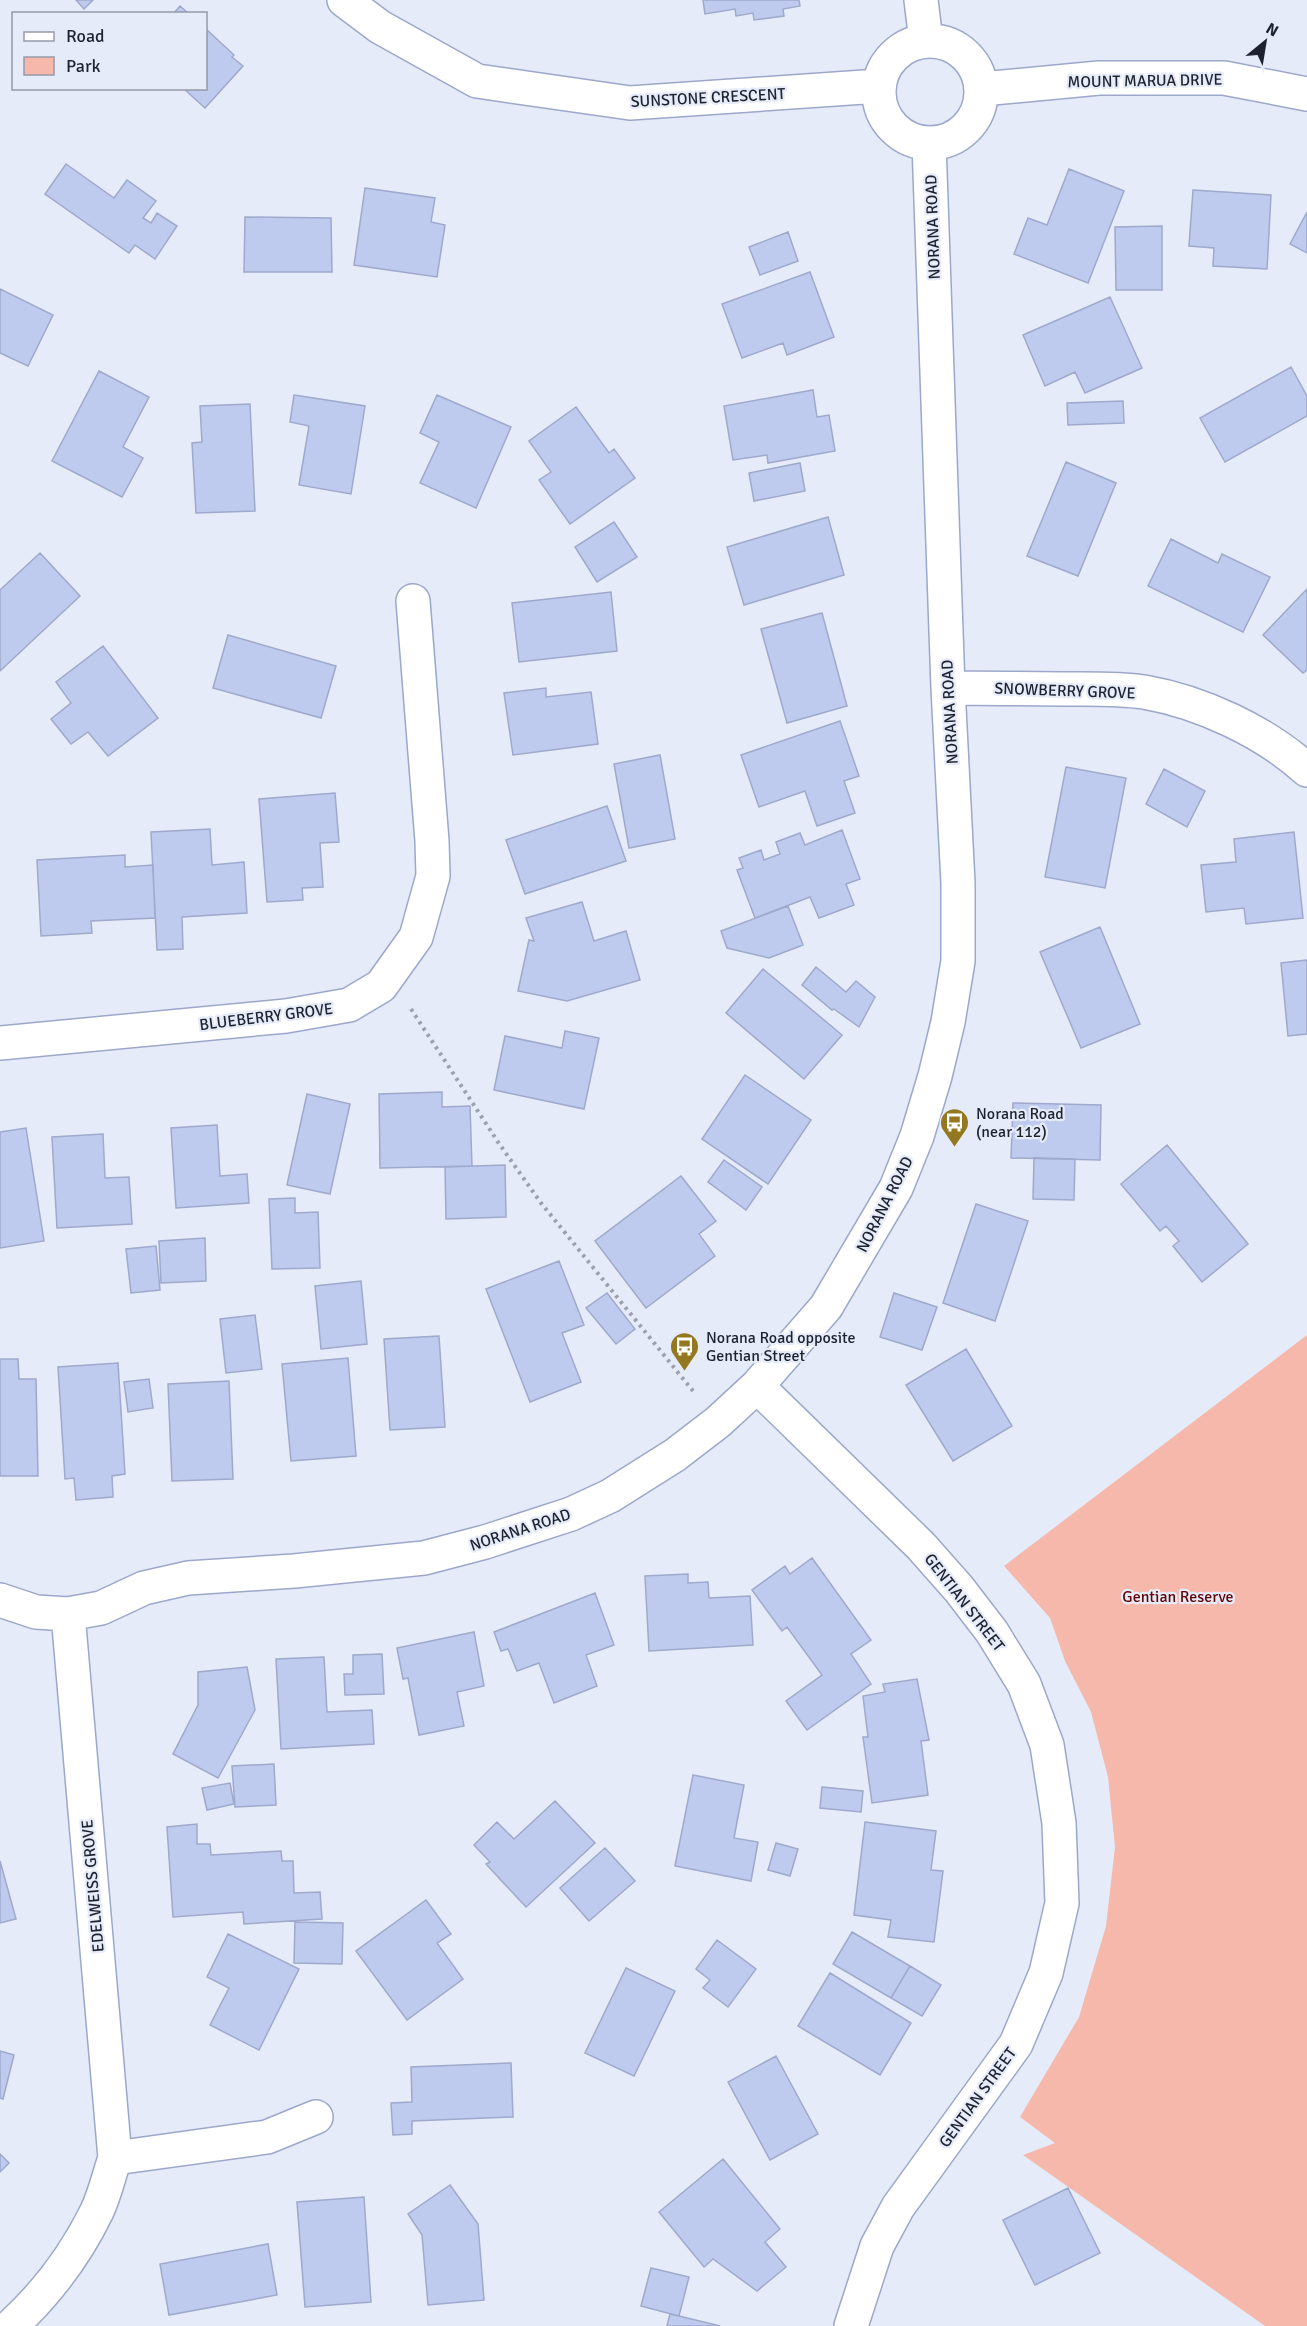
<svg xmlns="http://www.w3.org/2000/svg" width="1307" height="2326" font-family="Signika,sans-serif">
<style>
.green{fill:#f7b8ac}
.building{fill:#bfcbee;stroke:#9ea9cb;stroke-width:1.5}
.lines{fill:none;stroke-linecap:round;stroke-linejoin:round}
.minor-casing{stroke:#9ca8ca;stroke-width:36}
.path{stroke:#9ca0ae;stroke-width:4;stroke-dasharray:3 4.5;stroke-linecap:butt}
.minor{stroke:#fff;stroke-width:33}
.labels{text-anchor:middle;stroke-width:4.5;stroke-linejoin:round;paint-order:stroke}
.street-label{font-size:16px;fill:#1e222f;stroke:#e6ebf9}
.poi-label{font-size:16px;fill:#1e222f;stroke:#e6ebf9;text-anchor:start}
.park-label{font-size:16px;fill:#5f0400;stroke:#e6ebf9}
</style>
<rect width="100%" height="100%" fill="#e6ebf9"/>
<path class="green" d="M1307 1335V2326H1265L1023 2155 1055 2143 1020 2117 1079 2017 1106 1926 1115 1847 1108 1777 1091 1712 1065 1661 1050 1618 1004 1566Z"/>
<path class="building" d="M76 0H93L84 9Z
M703 0H799L800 6 783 9 784 16 754 20 753 13 736 16 735 9 705 14Z
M180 6 189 14H173Z
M206 29 234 55 232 57 243 66 205 108 183 88H206Z
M66 164 114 198 127 180 156 201 143 218 151 223 157 213 177 226 155 259 135 245 129 253 45 194Z
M1069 169 1124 191 1088 283 1014 254 1028 218 1047 225Z
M365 188 435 198 431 222 445 225 437 277 354 265Z
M1193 190 1271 195 1267 269 1213 266 1214 248 1189 246Z
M1307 212V253L1290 244Z
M245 217 331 218 332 272H244Z
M1162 226V290H1116L1115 227Z
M788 232 798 261 760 275 749 247Z
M810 272 834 337 787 355 783 343 742 358 722 304Z
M0 289 53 315 28 366 0 353Z
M1110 297 1142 368 1085 393 1075 372 1045 386 1023 335Z
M1291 367 1307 396V416L1225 462 1200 418Z
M99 371 149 397 123 447 143 458 122 497 52 461Z
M813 390 817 417 829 415 835 451 768 463 767 455 733 460 724 406Z
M294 395 365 406 351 494 299 485 309 426 290 422Z
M437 395 511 427 476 508 420 483 439 442 420 433Z
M1123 401 1124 423 1068 425 1067 403Z
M250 404 255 511 196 513 192 443 202 442 200 406Z
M576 407 609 453 614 449 635 478 570 524 539 480 551 472 529 441Z
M1066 462 1116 483 1078 576 1027 556Z
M800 463 805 491 754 501 749 473Z
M828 517 844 575 744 605 727 547Z
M614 522 637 557 597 582 575 547Z
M1171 539 1218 563 1222 554 1270 577 1243 632 1148 586Z
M40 553 80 596 0 671V590Z
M1307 589V670L1303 673 1263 635Z
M611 592 617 651 519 662 512 603Z
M822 613 847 706 787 723 761 629Z
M228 635 336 666 321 718 213 688Z
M103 646 158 718 108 756 88 732 71 744 51 719 71 703 56 682Z
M546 688V697L591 692 598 744 513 755 504 693Z
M840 721 859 776 844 781 855 813 817 826 805 791 759 807 741 755Z
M660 755 675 839 629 848 614 764Z
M1066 767 1126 778 1105 888 1045 877Z
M1164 769 1205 791 1187 827 1146 804Z
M335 793 339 842 320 843 323 887 302 888 303 900 267 902 259 799Z
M607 806 626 861 525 894 506 840Z
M210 829 212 865 244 862 247 913 182 917 183 949 157 950 151 832Z
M842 830 860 879 846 884 854 905 819 918 810 897 755 918 737 870 743 868 739 858 761 850 764 860 780 854 776 842 800 833 805 845Z
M1294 832 1303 918 1246 924 1244 908 1206 912 1201 865 1236 862 1234 839Z
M125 855V867L153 865 155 918 91 921 92 933 41 936 37 860Z
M582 902 594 941 626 931 640 980 567 1001 518 991 529 940 534 941 526 918Z
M788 906 803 945 769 958 727 948 721 931Z
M1100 927 1140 1024 1081 1048 1040 952Z
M1307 960V1034L1288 1036 1281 963Z
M816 967 846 992 856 981 875 997 859 1027 834 1009 832 1010 802 985Z
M763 969 842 1035 804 1079 726 1013Z
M565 1031 599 1038 584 1109 494 1090 505 1036 562 1048Z
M745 1075 811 1120 768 1184 702 1139Z
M442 1092V1107L470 1106 472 1166 380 1168 379 1094Z
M307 1094 350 1104 330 1194 287 1185Z
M1013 1103 1101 1105 1100 1160 1011 1158Z
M217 1125 220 1176 247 1174 249 1203 176 1208 171 1128Z
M26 1128 44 1241 0 1248V1132Z
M103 1134 105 1178 129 1177 132 1224 57 1228 52 1137Z
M1167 1145 1248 1244 1202 1282 1173 1246 1179 1241 1166 1226 1160 1231 1121 1184Z
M1034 1158 1075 1159 1074 1200 1033 1199Z
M724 1160 762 1187 746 1210 708 1182Z
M505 1165 506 1217 446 1219 445 1167Z
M681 1176 716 1221 699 1234 715 1256 646 1308 595 1241Z
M295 1198V1213L318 1212 320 1268 272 1269 269 1199Z
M976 1204 1028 1221 995 1321 943 1303Z
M205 1238 206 1281 161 1283 159 1241Z
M156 1246 160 1290 131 1293 126 1249Z
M559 1261 584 1325 562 1333 581 1382 530 1402 486 1289Z
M361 1281 367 1344 321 1349 315 1286Z
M607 1293 635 1329 616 1344 586 1308Z
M894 1293 937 1307 922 1350 880 1337Z
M255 1315 262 1369 226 1373 220 1319Z
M439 1336 445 1427 390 1430 384 1339Z
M966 1349 1012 1426 953 1461 906 1385Z
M348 1358 356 1456 291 1461 282 1364Z
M0 1359H18L19 1379H36L38 1476H0Z
M118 1363 125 1474 112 1476 113 1497 76 1500 74 1478 65 1479 58 1367Z
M149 1379 153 1408 128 1412 124 1382Z
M229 1381 233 1479 172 1481 168 1384Z
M812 1558 871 1640 851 1654 871 1684 807 1730 786 1701 822 1675 787 1627 782 1631 752 1590 785 1566 790 1574Z
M688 1574V1583L708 1582 709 1598 750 1596 753 1645 649 1651 645 1576Z
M595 1593 614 1645 586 1655 597 1686 554 1703 539 1663 517 1671 508 1649 501 1651 494 1632Z
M474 1632 484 1686 457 1692 464 1726 419 1735 408 1678 403 1679 397 1648Z
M382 1654 384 1694 345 1695 344 1674H353V1655Z
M324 1657 327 1712 372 1710 374 1744 281 1749 276 1659Z
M247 1667 255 1710 218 1778 173 1754 198 1705V1672Z
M917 1679 929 1740 921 1741 928 1795 872 1803 863 1737H868L863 1696 885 1692 883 1684Z
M274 1764 276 1805 235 1807 232 1766Z
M693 1775 744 1785 734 1838 758 1842 751 1881 675 1866Z
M230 1783 234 1804 207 1810 202 1788Z
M822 1787 863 1791 861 1812 820 1808Z
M555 1801 595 1843 526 1907 486 1864 490 1862 474 1845 497 1822 514 1839Z
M865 1822 936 1831 931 1870 943 1871 934 1942 888 1937 891 1920 854 1915Z
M197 1824V1844H210L211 1855 281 1851 282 1861H293L294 1893 320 1892 322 1919 244 1924 243 1912 173 1917 167 1827Z
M776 1843 798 1849 790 1876 768 1870Z
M605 1848 635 1881 589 1921 560 1888Z
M0 1861 16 1919 0 1923Z
M426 1900 451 1934 437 1943 463 1979 407 2020 356 1951Z
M295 1922 343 1923 342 1964 294 1963Z
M852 1932 910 1966 891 1998 833 1964Z
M228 1934 299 1969 259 2050 210 2025 229 1988 207 1977Z
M717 1940 756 1969 728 2007 703 1988 710 1980 696 1969Z
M910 1966 941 1985 922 2016 891 1998Z
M626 1968 675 1991 634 2076 585 2053Z
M830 1973 911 2023 880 2075 798 2026Z
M0 2051 14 2055 3 2099 0 2098Z
M776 2056 818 2134 770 2160 728 2082Z
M511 2063 513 2117 412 2121V2134L393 2135 391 2103 412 2102 411 2067Z
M0 2154 9 2163 0 2172Z
M723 2159 780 2229 765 2242 786 2267 757 2291 713 2259 704 2267 659 2212Z
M450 2185 478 2224 484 2300 428 2305 422 2235 408 2214Z
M1068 2188 1100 2253 1035 2285 1003 2220Z
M364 2197 371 2302 305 2307 297 2202Z
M268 2244 277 2295 169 2315 160 2264Z
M651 2268 689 2277 679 2316 641 2306Z
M670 2314 679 2316 720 2326H667Z"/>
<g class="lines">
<defs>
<path id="minor" d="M344 0 380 27 477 81 630 103 879 86
M921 0 926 41
M879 92a51 51 0 1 1 102 0a51 51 0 1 1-102 0Z
M982 89 1099 78H1224L1307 94
M948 688C986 688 1024 689 1062 689 1089 689 1117 688 1144 692 1201 702 1264 731 1307 770
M0 1043 286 1016 349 1005 381 986 416 937 433 876 432 841 413 601
M757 1386 921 1546 959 1589 992 1632 1024 1684 1047 1745 1059 1823 1062 1903 1046 1973 1016 2044 898 2207 877 2246 851 2326
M0 1600 36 1612 68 1614 101 1608 144 1588 188 1578 294 1571 424 1558 485 1542 571 1514 610 1496 675 1455 718 1422 757 1386 826 1307 896 1188 917 1136 935 1076 948 1022 958 961V883L948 688 929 143
M115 2158 267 2137 316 2117
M11 2326C46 2294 76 2254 97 2211 105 2194 109 2175 115 2158L68 1614"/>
</defs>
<use href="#minor" class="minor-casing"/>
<path class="path" d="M411 1009 500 1145 541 1203 693 1391"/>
<use href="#minor" class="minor"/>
</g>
<defs>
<symbol id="bus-pin" viewBox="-11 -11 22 30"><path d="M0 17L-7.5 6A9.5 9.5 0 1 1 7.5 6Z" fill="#93781f" stroke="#e6ebf9"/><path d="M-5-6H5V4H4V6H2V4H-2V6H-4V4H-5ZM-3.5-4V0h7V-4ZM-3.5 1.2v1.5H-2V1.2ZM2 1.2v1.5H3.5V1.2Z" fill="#fff"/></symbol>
</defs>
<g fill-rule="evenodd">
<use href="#bus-pin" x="938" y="1106" width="33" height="45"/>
<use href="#bus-pin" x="668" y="1330" width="33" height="45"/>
</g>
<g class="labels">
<g class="street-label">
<text transform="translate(1145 80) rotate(-1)" y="6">MOUNT MARUA DRIVE</text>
<text transform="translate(708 97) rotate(-3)" y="6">SUNSTONE CRESCENT</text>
<text transform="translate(932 227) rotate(-92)" y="6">NORANA ROAD</text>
<text transform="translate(1065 690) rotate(2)" y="6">SNOWBERRY GROVE</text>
<text transform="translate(949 712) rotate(-93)" y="6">NORANA ROAD</text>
<text transform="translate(266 1016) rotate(-7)" y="6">BLUEBERRY GROVE</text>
<text transform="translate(884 1204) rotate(-63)" y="6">NORANA ROAD</text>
<text transform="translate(520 1529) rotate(-18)" y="6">NORANA ROAD</text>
<text transform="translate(965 1602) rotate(52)" y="6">GENTIAN STREET</text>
<text transform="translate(92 1886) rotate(-95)" y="6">EDELWEISS GROVE</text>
<text transform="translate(977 2097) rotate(-54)" y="6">GENTIAN STREET</text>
</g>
<g class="poi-label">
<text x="976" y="1119">Norana Road<tspan x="976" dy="18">(near 112)</tspan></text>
<text x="706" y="1343">Norana Road opposite<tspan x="706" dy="18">Gentian Street</tspan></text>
</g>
<g class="park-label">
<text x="1178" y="1602">Gentian Reserve</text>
</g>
</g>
<rect x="12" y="12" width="195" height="78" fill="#e6ebf9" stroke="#969ba8" stroke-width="1.5"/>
<rect x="24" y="32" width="30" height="9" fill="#ffffff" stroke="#969ba8" stroke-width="1.5"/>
<text x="66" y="42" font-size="18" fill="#1e222f">Road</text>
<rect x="24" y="57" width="30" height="18" fill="#f7b8ac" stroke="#969ba8" stroke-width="1.5"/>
<text x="66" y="72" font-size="18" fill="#1e222f">Park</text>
<g transform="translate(1265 42) rotate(30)" stroke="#e6ebf9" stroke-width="4.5" paint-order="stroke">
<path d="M0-4.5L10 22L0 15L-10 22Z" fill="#1e222f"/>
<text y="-9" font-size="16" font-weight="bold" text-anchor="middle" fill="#1e222f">N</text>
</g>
</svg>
